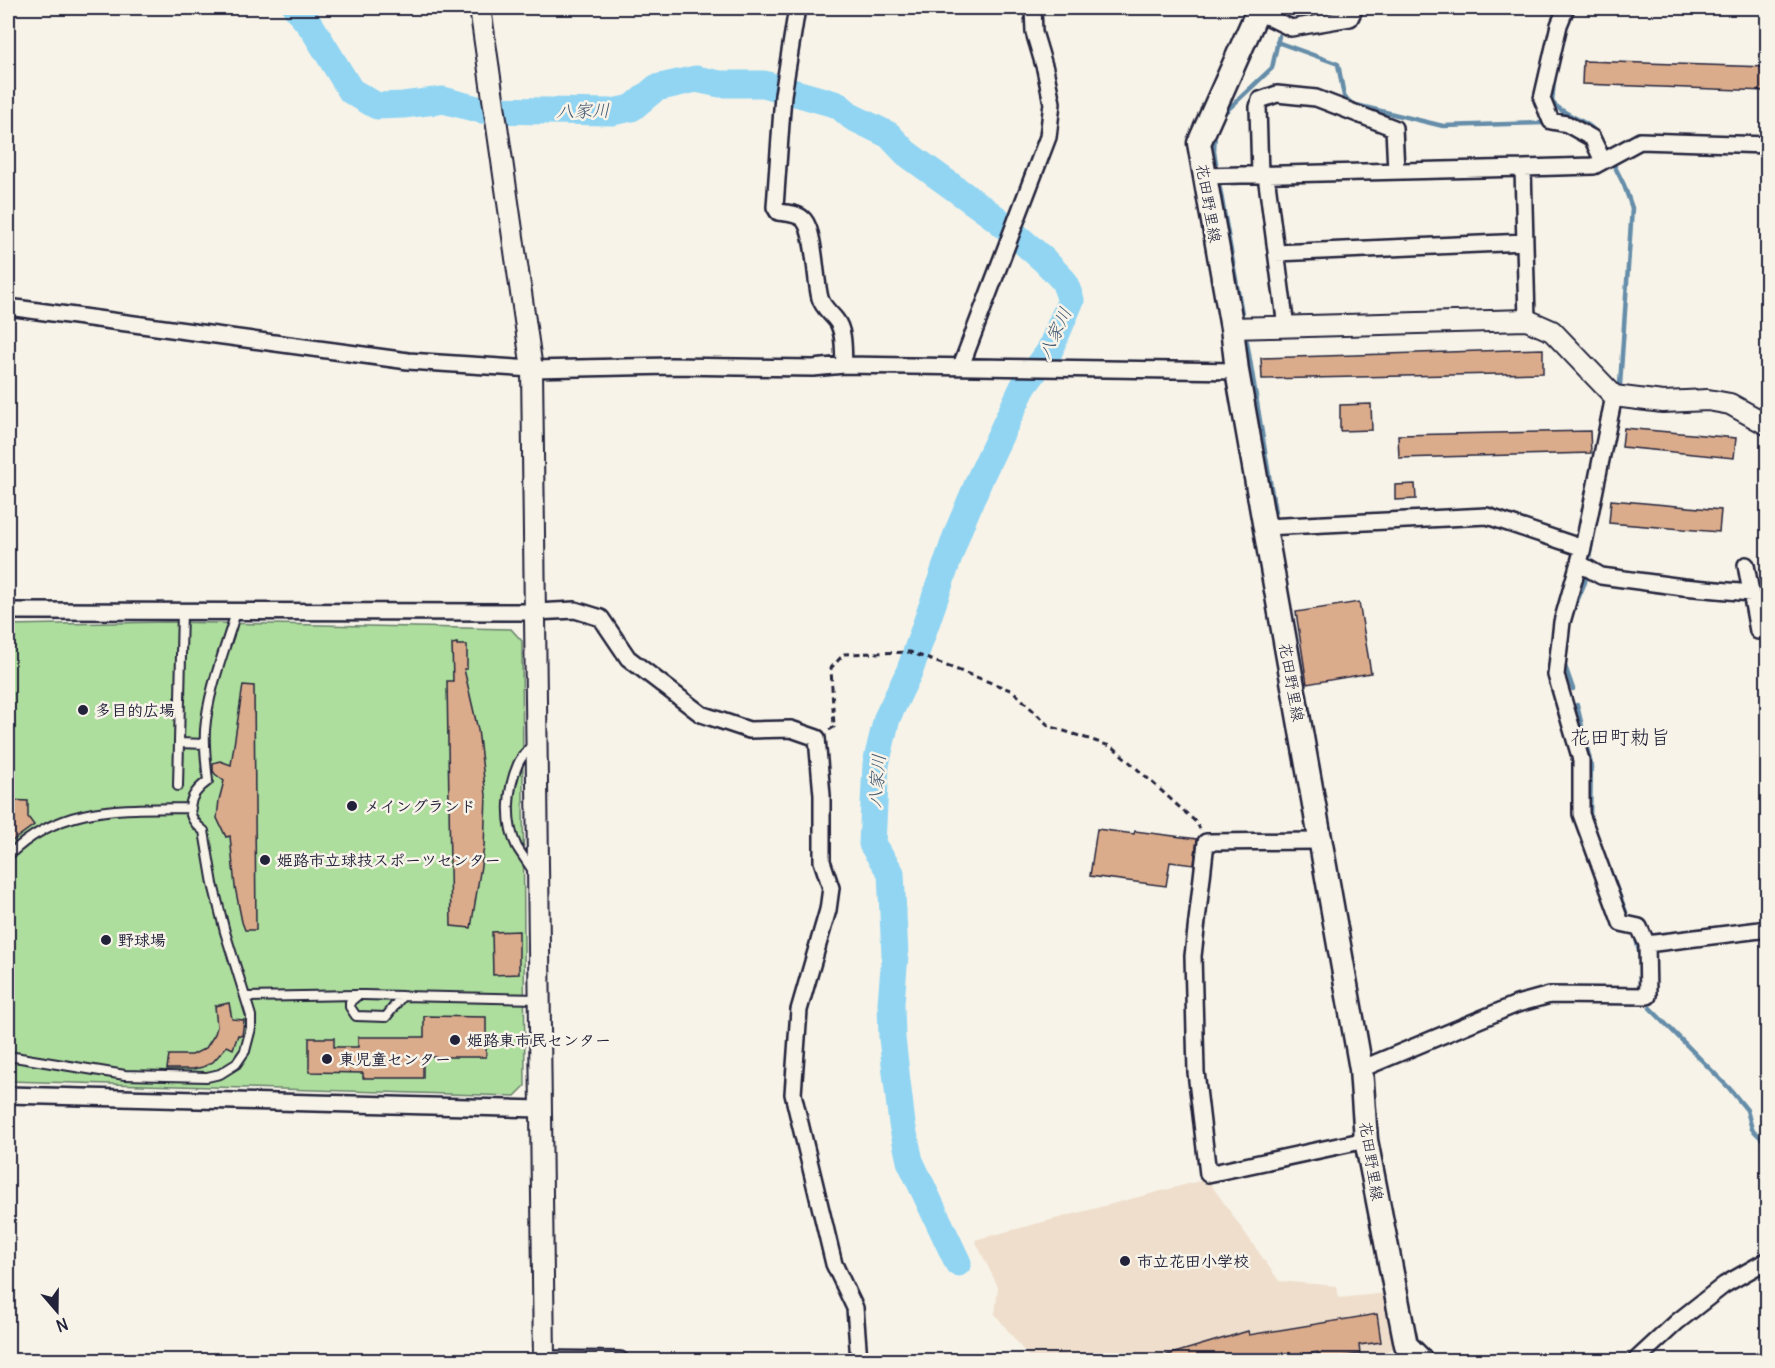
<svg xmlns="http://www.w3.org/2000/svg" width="1775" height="1368" font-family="Delius,'Klee One',sans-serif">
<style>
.built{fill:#efdecc}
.green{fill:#aede9d;stroke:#68806c;stroke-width:1.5}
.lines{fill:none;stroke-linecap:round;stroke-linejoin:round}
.stream{stroke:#658da9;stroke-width:4.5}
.river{stroke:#91d5f3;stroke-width:27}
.building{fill:#dbac8c;stroke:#22223b;stroke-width:1.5}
.service-casing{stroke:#22223b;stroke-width:12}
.minor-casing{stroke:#22223b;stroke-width:20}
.tertiary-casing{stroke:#22223b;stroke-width:24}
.secondary-casing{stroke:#22223b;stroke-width:27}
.path{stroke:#22223b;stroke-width:3;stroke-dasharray:6 4.5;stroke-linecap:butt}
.service{stroke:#f7f3e8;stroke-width:8}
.minor{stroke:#f7f3e8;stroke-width:15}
.tertiary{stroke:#f7f3e8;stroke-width:20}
.secondary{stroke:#f7f3e8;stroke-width:22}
.poi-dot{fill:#22223b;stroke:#f7f3e8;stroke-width:2}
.labels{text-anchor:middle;stroke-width:5;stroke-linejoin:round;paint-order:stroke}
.street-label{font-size:16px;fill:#22223b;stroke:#f7f3e8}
.poi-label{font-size:16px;font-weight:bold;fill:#22223b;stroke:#f7f3e8;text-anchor:start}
.water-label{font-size:18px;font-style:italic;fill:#435872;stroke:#f7f3e8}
.quarter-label{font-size:20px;fill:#22223b;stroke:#f7f3e8}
</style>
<rect width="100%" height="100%" fill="#f7f3e8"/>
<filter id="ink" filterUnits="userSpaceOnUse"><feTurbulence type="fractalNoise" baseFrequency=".0167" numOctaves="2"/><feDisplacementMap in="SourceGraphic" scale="12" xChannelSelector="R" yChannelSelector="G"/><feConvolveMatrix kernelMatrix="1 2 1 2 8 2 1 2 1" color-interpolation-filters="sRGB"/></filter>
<g filter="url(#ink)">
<path class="built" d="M1207 1179 1279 1281 1337 1286 1339 1298 1386 1293 1396 1346 1378 1357 1358 1360H1031L995 1314 998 1287 975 1240Z"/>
<path class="green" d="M168 622 511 629 522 641 525 1086 515 1096 8 1081V625Z"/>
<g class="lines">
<path class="stream" d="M1289 13 1292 8
M1277 42 1338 64 1344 96 1352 104 1443 126 1544 123
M1554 80 1552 102C1564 117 1589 119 1598 136
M1222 115 1272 68 1279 36
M1215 130 1214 152 1216 163
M1611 159 1624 185 1632 208 1620 385
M1220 189 1242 314
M1247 342 1275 512
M1571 616 1585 582 1592 541
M1565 660V666L1573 689
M1577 705 1591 765 1590 820
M1606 861 1626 912
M1636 938 1640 956V989
M1650 1008 1729 1088 1747 1110 1752 1129 1768 1145"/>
<path class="river" d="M296 8 313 29 351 91 377 106 403 105 443 100 481 110 612 112 632 108 656 88 696 79 720 84H764L838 105 852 117 889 135 906 153 997 219 1044 260 1064 281 1071 300 1049 352 1023 387 981 476 958 531 910 670 887 718 876 764 872 844 891 873 895 955 891 1003 892 1038 902 1124 910 1161 958 1263"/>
</g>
<path class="building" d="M1583 61 1767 67V91L1582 84Z
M1543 349V373L1262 379 1261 358Z
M1371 404 1372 430 1340 431V405Z
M1624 428 1736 438 1734 458 1622 447Z
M1590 431 1591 453 1399 458 1398 435Z
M1415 484 1416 499 1395 500V485Z
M1611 500 1721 510 1719 532 1609 523Z
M1359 602 1371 673 1307 684 1296 612Z
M457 643V645H467V669H464L478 730 486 795 484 847 471 928 451 926 447 681H453L452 644Z
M243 685 254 686 256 930H245L242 922 235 887 230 836 226 837 217 818 219 800 224 781 215 774 213 771V763L220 761 231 765Z
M8 800 28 801V817L34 825 8 844Z
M1097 829 1134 834 1135 831 1197 839 1194 865 1170 862 1166 886 1090 876Z
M519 931V974L493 975 492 932Z
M229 1003 232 1019 244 1020 242 1036 238 1035 233 1049 227 1046 213 1062 203 1067 193 1069H167L169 1055H192L206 1048 215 1034 217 1027 215 1006Z
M424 1016 486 1017V1057H423V1078H363V1073L309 1072V1038H334V1047H358V1037H424Z
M1377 1314 1381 1342 1359 1345 1360 1354 1319 1360 1318 1352 1279 1358 1280 1360H1161V1357L1248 1331 1249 1335Z"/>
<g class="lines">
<defs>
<path id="service" d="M179 743 205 744
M532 745C527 751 521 757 518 764 507 789 505 823 517 847 522 855 528 863 533 871
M178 786 182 611
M8 856C61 804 121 809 191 808
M358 995H364L402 996 386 1017 356 1016 350 1007V1002Z
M402 996 539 999
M246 997 357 995
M8 1056 125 1075 207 1077 220 1074 236 1064 245 1051 251 1028V1016L225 932 213 884 204 831C182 815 188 795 208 781 206 764 204 747 205 730 208 690 225 650 236 612"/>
<path id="minor" d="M797 8 783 95 775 207 778 212C786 213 798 213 804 220 815 233 815 279 820 298 823 308 830 312 836 320 845 331 843 352 844 365
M1566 8 1559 25 1542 99 1551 121 1567 124 1592 138 1603 161
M1258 12 1291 28 1350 18 1355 8
M1523 168 1594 166 1640 141 1768 145
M1260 175 1258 107 1260 100 1277 94 1316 98 1394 128 1396 171
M1266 175 1286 327
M1204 176 1523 168 1527 320
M1276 253 1525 242
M8 307 408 361 532 369 671 366 813 368 844 365 1237 371
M961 366 1048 137 1052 103 1045 69 1034 32 1033 8
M1265 527 1487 516 1583 548
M1579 563 1601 576 1683 587 1751 593
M1746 565 1758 631
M8 611 535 612 575 610 601 618 628 658 701 714 749 730 791 729 817 738 822 795V861L831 888 828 910 799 1010 793 1094 834 1264 855 1308 859 1360
M1319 841 1206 842 1193 956 1196 1072 1208 1174 1366 1140
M1647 944 1768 929
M1361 1069 1517 1004 1550 995 1648 996 1647 944 1639 927 1621 923 1581 814V760L1556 675 1562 622 1583 548 1614 396
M8 1095 541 1109
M543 1359 620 1360
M1636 1360 1677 1322 1724 1285 1768 1260"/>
<path id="tertiary" d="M480 8 532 369 544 1360
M1232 328 1527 320 1552 331 1614 396 1663 402 1708 400 1730 404 1768 425"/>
<path id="secondary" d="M1259 8 1199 143 1232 328 1237 371 1361 1069 1366 1140 1406 1345 1421 1360"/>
</defs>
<use href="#service" class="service-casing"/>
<use href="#minor" class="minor-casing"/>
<use href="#tertiary" class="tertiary-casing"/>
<use href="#secondary" class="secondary-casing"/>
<path class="path" d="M829 730 834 727 831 668 844 654 910 652 1013 691 1049 726 1113 747 1197 823 1200 829"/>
<use href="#service" class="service"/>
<use href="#minor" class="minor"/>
<use href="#tertiary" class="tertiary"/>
<use href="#secondary" class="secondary"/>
</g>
</g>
<g class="poi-dot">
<circle cx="83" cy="710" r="6"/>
<circle cx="352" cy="806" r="6"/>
<circle cx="265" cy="860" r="6"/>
<circle cx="106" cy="940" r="6"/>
<circle cx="455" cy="1040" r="6"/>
<circle cx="327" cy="1059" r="6"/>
<circle cx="1125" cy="1261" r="6"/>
</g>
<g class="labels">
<g class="street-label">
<text transform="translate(1209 203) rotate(80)" y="6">花田野里線</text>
<text transform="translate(1292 682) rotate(80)" y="6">花田野里線</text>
<text transform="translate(1372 1161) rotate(81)" y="6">花田野里線</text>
</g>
<g class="poi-label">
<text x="95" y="716">多目的広場</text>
<text x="364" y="812">メイングランド</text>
<text x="277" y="866">姫路市立球技スポーツセンター</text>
<text x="118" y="946">野球場</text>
<text x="467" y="1046">姫路東市民センター</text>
<text x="339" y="1065">東児童センター</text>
<text x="1137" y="1267">市立花田小学校</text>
</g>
<g class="water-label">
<text transform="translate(583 111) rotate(-1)" y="6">八家川</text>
<text transform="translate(1055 333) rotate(-64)" y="6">八家川</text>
<text transform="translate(877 781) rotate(-85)" y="6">八家川</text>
</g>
<g class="quarter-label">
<text x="1620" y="744">花田町勅旨</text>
</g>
</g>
<rect width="1775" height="1368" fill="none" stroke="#f7f3e8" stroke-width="30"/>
<rect x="15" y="15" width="1745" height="1338" fill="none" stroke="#22223b" stroke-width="2" filter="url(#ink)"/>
<g transform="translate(57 1311) rotate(160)" stroke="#f7f3e8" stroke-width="4.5" paint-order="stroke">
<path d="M0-4.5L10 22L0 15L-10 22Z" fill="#22223b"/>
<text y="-9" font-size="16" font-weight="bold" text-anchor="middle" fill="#22223b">N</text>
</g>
</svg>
